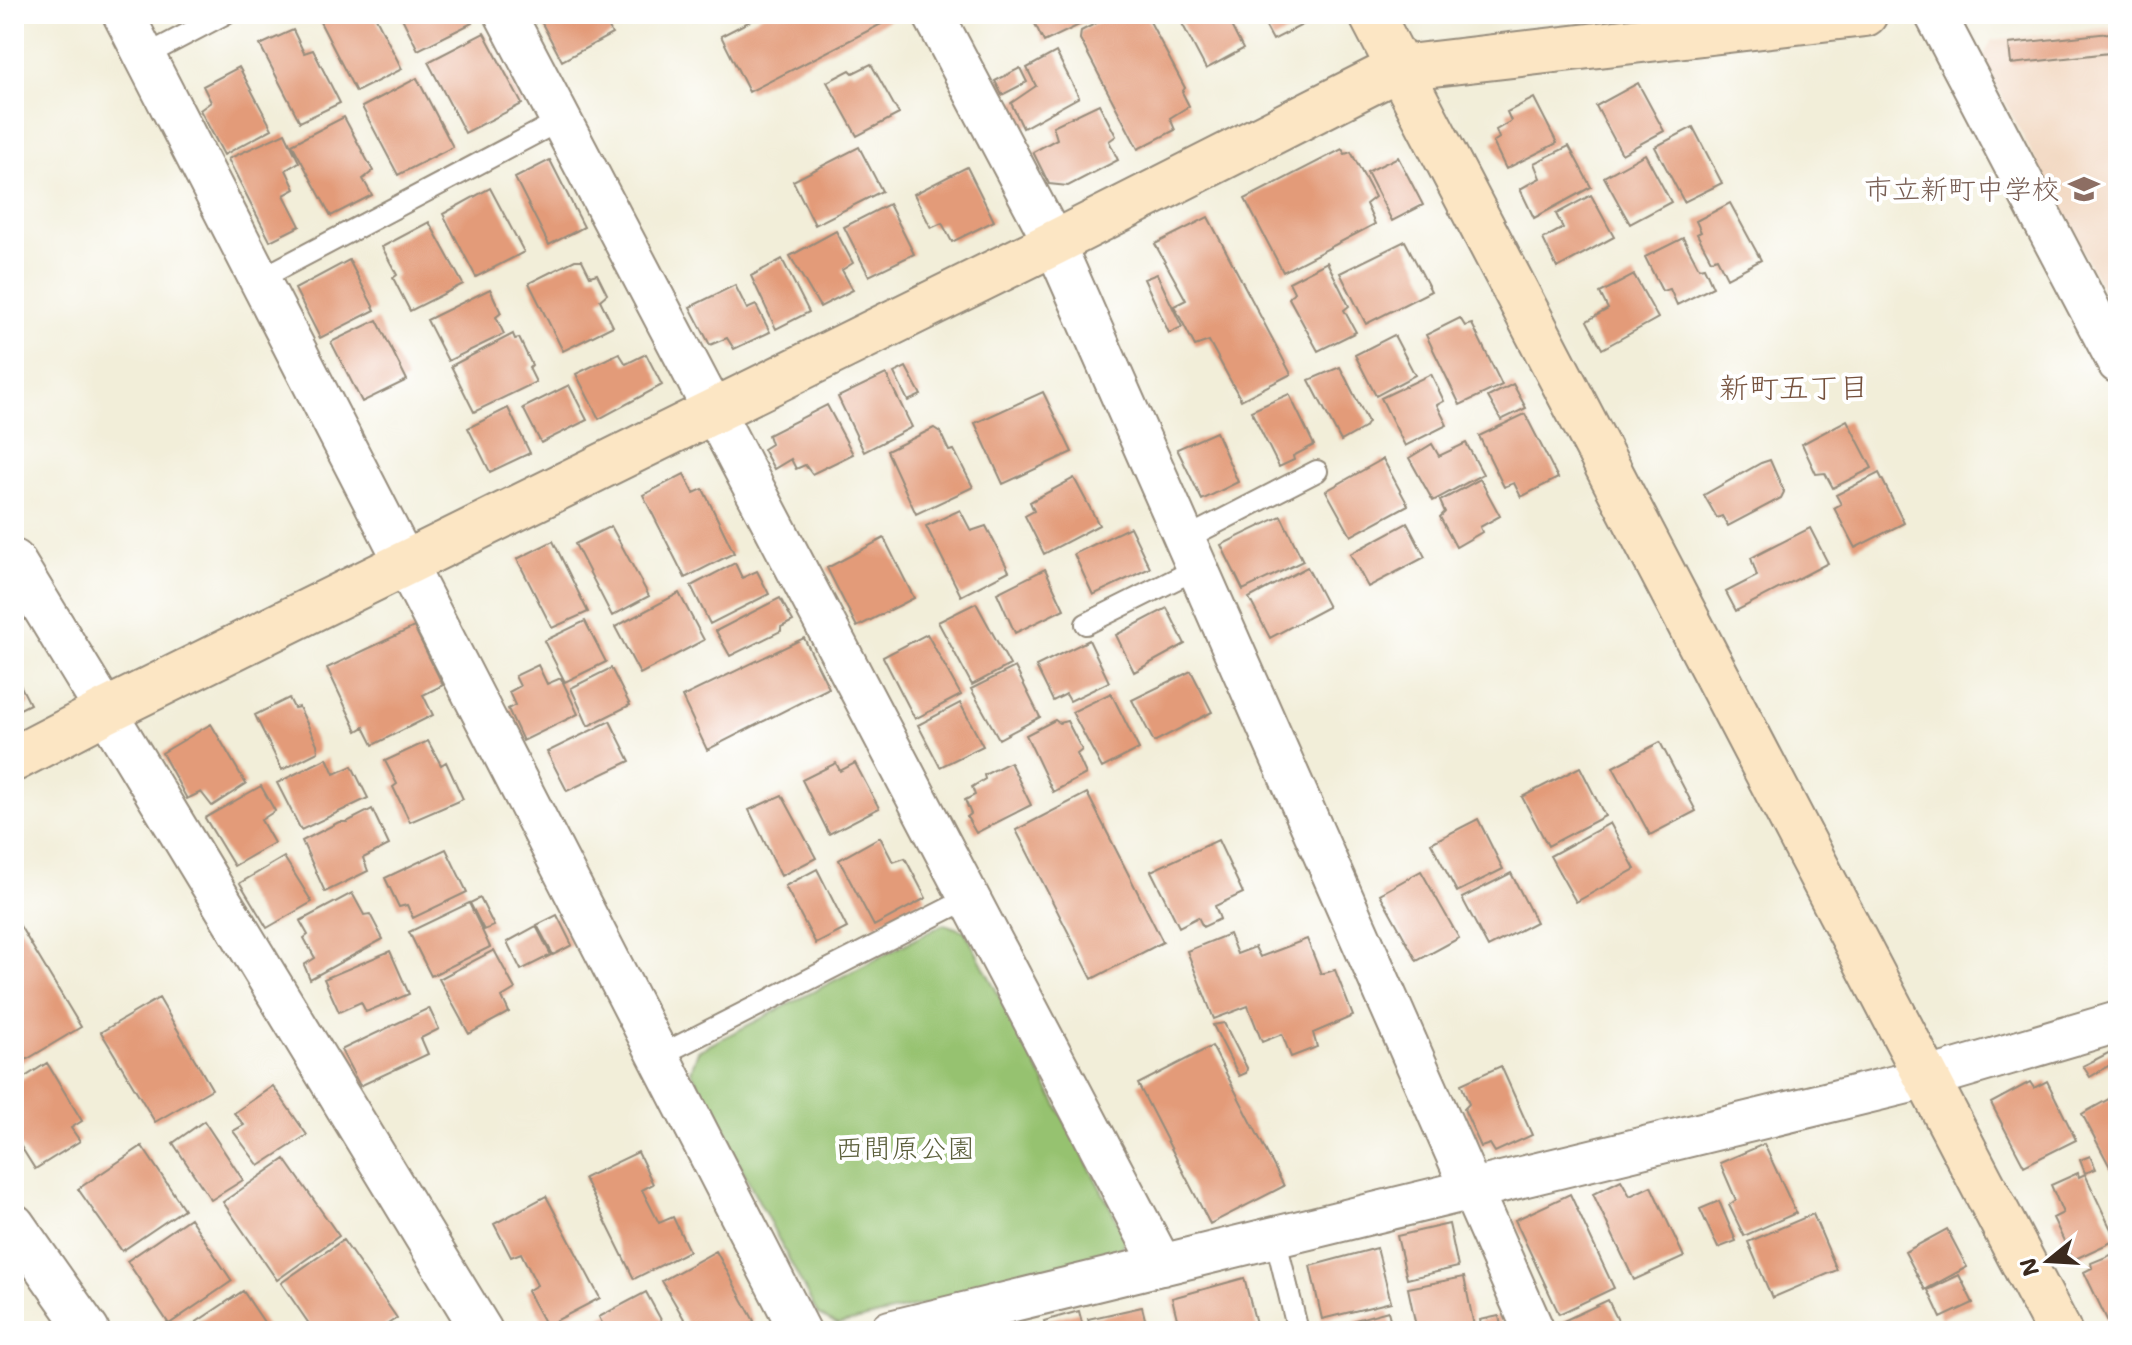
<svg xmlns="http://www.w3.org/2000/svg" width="2132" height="1345" font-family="'Shantell Sans','Klee One',sans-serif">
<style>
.built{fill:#f1d5bd}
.green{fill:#96c270;stroke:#687647;stroke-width:2}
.building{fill:#e39b79}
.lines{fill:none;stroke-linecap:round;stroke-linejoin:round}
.lane-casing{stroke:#968c7c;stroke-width:24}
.street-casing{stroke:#968c7c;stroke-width:44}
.secondary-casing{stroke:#968c7c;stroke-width:48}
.lane{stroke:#fff;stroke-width:20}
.street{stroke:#fff;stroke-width:40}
.secondary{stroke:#fce6c4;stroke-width:44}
.labels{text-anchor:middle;stroke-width:8;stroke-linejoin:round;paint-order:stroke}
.education-label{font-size:28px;fill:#785e54;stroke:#fff;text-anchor:end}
.park-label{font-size:28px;fill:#5b5f3b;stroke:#fff}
.neighbourhood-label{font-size:30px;fill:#76523e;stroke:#fff}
</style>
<rect width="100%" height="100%" fill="#fff"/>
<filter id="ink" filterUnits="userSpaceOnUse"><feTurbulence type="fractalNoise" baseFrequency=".0125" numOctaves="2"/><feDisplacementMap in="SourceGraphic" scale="16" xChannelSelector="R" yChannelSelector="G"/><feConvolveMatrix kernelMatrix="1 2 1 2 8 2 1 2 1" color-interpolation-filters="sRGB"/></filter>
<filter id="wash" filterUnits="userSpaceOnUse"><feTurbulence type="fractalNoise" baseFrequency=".006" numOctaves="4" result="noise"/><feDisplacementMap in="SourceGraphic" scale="32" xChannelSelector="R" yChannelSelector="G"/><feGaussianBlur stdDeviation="1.8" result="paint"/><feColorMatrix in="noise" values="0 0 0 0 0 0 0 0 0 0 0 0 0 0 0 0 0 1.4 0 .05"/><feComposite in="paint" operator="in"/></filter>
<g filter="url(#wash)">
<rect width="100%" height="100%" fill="#f2eed9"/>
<path class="built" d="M2118 26V319L1982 58 1992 40Z"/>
<path class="green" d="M944 924 965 931 1126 1237 1119 1257 838 1325 818 1315 691 1071 698 1051Z"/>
<g id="blocks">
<path class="building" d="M320 14H374L402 69 356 92 317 16Z
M400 14H467L472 23 418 50Z
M537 14H602L612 34 562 61Z
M764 14H894L895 17 749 92 721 36Z
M1030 14H1102L1044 42Z
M1114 14H1146L1185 88 1182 92 1189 106 1170 118 1175 130 1138 149 1080 39 1081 31Z
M1177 14H1225L1243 49 1206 69Z
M1259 14H1314L1316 18 1273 40Z
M293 30 304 53 313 50 340 103 300 122 260 45Z
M2118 32V52L2011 64 2009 44Z
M484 33 522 104 465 133 428 62Z
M1056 52 1079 97 1023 128 1011 103 1036 86 1027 68Z
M871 64 899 114 857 136 827 82 850 70 853 73Z
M239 67 272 129 224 155 200 110 211 102 203 86Z
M1020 68 1027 82 1002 95 995 81Z
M417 78 453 147 398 175 362 107Z
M1638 83 1664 131 1622 154 1596 106Z
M1534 98 1557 143 1506 169 1493 142 1499 138 1496 130 1511 121 1507 112Z
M1099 104 1116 136 1109 141 1118 160 1068 186 1049 184 1033 152 1057 139 1053 126Z
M344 117 373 171 363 179 372 195 331 216 292 144Z
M1693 127 1722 183 1684 202 1655 147Z
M285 133 299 162 286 170 295 189 284 195 300 226 270 241 228 159Z
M1569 146 1591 187 1534 218 1520 189 1540 178 1534 163Z
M859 147 882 191 815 225 793 181Z
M1342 149 1345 154 1351 152 1375 197 1366 204 1375 224 1283 272 1245 199Z
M1645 154 1671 202 1630 224 1604 177Z
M1398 157 1423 205 1392 221 1367 172Z
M550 160 584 227 549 245 515 178Z
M967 167 994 221 952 242 942 223 931 228 914 194Z
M490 188 524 252 476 277 443 214Z
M1591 195 1614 237 1557 268 1543 239 1563 228 1556 214Z
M1730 203 1761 260 1727 278 1717 258 1711 260 1697 234 1701 232 1696 221Z
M889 204 914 254 869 276 844 227Z
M1208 217 1291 374 1241 400 1209 341 1195 346 1174 306 1186 300 1155 244Z
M429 222 463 284 410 311 393 278 397 275 382 247Z
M836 231 853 263 842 270 853 290 820 307 790 256Z
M1683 238 1699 268 1704 267 1713 287 1677 305 1670 289 1662 291 1645 257Z
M1405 241 1431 291 1366 324 1340 273Z
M782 259 809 312 776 329 751 276Z
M349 260 375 310 320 338 295 289Z
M575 260H582L590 276 597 274 607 294 600 300 613 326 563 351 529 283Z
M1327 262 1349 306 1344 310 1356 332 1318 351 1289 298 1294 292 1289 282Z
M1157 274 1182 327 1169 333 1144 279Z
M1634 275 1658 318 1602 349 1587 321 1608 309 1600 293Z
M735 285 747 309 756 305 770 332 734 349 727 338 710 345 690 307Z
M490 289 501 313 496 317 504 334 448 361 427 320Z
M1460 318 1465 326 1472 324 1502 385 1460 405 1426 335Z
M377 320 407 380 362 402 331 342Z
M513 334 515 339 519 338 532 365 529 368 536 382 474 412 451 366Z
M1394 335 1415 375 1376 396 1355 355Z
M619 353 626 364 646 354 662 385 599 419 576 374Z
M906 367 921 395 908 401 894 373Z
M1340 367 1368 422 1364 428 1341 441 1309 380Z
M886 374 912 427 864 452 838 397Z
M1431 374 1444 401 1437 405 1447 425 1405 446 1381 398Z
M1513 384 1526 408 1501 420 1488 397Z
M569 385 587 420 541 443 523 408Z
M1043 392 1072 452 1003 484 975 423Z
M1289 394 1314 445 1293 456 1294 460 1279 467 1251 411Z
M827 405 853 454 812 474 805 465 796 469 791 459 774 469 763 449 771 444 768 435Z
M508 408 530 453 490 472 468 428Z
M1525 414 1558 478 1521 497 1514 483 1504 487 1479 436Z
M1847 420 1872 468 1833 488 1825 473 1816 474 1802 444Z
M934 428 940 432 949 451 954 450 973 487 916 514 887 451Z
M1216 432 1238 482 1202 500 1177 449Z
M1466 443 1483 474 1433 501 1409 458 1432 444 1439 456Z
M1383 459 1408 505 1351 536 1326 491Z
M1770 460 1784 492 1781 498 1728 526 1722 516 1717 518 1704 495 1761 463Z
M1879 473 1904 523 1855 548 1834 508 1841 504 1836 495Z
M684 474 694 493 703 489 734 553 685 578 643 495Z
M1074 478 1099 525 1044 554 1025 516 1034 511 1030 502Z
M1480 479 1500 516 1480 527 1482 532 1456 547 1440 517 1445 512 1440 501Z
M960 510 971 531 986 526 1009 571 961 596 926 526Z
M1281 516 1303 561 1243 590 1221 545Z
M1407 523 1425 557 1368 587 1350 554Z
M611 526 649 596 612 616 575 544Z
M1130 527 1150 568 1093 595 1074 554Z
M1810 528 1828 563 1736 611 1726 592 1757 576 1751 558Z
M884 538 914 598 857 627 827 568Z
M553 541 588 612 552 628 517 559Z
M735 563 742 578 757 571 769 594 710 624 691 586Z
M1307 567 1328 607 1270 638 1249 598Z
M1045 569 1064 609 1015 633 997 593Z
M679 593 704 640 640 674 615 627Z
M780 598 793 621 781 627V631L730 656 716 631Z
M976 603 1010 665 972 685 938 622Z
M1167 608 1185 644 1134 672 1116 635Z
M585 621 606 662 565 682 544 641Z
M414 627 443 685 423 695 433 715 373 745 364 727 357 731 327 668Z
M927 634 961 695 915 719 883 657Z
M804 638 829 688 707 750 682 697Z
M1089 640 1109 682 1070 701 1066 694 1053 701 1036 666Z
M538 665 547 684 561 678 578 714 523 741 508 709 515 705 509 692 520 686 515 676Z
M1015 667 1040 717 999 739 971 689Z
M611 668 630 705 588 726 571 688Z
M1191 671 1212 712 1154 742 1132 700Z
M14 673 30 704 14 712Z
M1111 693 1139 749 1102 768 1072 712Z
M289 698 294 708 299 707 317 744 318 752 282 770 255 715Z
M960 703 983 746 940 767 918 725Z
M1055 720 1059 723 1067 721 1082 750 1077 754 1086 774 1053 792 1026 735Z
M610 721 630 761 567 791 547 752Z
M211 724 246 784 212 806 201 792 187 799 162 753Z
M428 741 441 765 446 762 463 799 410 822 393 787 397 784 385 761Z
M1660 742 1696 811 1650 835 1613 767Z
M327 758 334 774 352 766 368 798 301 830 277 783Z
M1010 762 1031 805 976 833 967 817 971 814 965 800 975 795 972 787 985 779 984 775Z
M836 763 840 771 855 763 879 808 829 834 802 780Z
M1580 767 1605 816 1548 846 1522 797Z
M261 786 275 811 261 820 274 843 234 866 205 818Z
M1087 793 1163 942 1092 979 1016 830Z
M782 795 816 858 781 876 749 810Z
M372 809 389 845 363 858 368 871 325 892 302 841 339 822H347Z
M1478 819 1503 869 1457 892 1431 843Z
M1610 823 1635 869 1576 902 1550 856Z
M880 837 893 862 905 858 926 898 874 926 839 860Z
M1218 840 1243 893 1215 906 1220 919 1203 927 1198 917 1179 927 1151 871Z
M446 849 467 892 413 918 407 905 399 907 385 878Z
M284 857 312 902 267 928 240 883Z
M817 869 847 928 816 944 785 886Z
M1421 871 1459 938 1417 961 1380 894Z
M1511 873 1536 922 1488 947 1462 898Z
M352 893 364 915 370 914 383 939 310 979 304 965 315 958 304 938 308 935 300 921Z
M480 898 494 926 484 930 470 903Z
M469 903 490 947 431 976 409 932Z
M557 915 572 945 553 955 537 925Z
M14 916 81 1027 14 1067Z
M536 926 551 955 521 970 507 942Z
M1229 934 1237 954 1255 947 1260 957 1307 939 1321 974 1335 970 1353 1016 1313 1033 1317 1047 1291 1057 1282 1034 1262 1042 1248 1006 1214 1019 1187 951Z
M494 950 515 989 502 997 509 1012 469 1034 439 979Z
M390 951 409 994 366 1012 361 1002 339 1012 324 979Z
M159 998 212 1089 155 1122 101 1032Z
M429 1008 439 1029 421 1038 428 1054 360 1086 341 1050Z
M1224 1023 1247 1068 1246 1073 1239 1076 1213 1025Z
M1212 1046 1284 1186 1210 1224 1138 1084Z
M2116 1049 2118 1060 2090 1077 2083 1066Z
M47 1063 82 1121 71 1128 80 1141 35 1169 20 1145 14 1148V1084Z
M1501 1066 1532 1135 1495 1152 1490 1144 1481 1147 1464 1109 1469 1104 1461 1084Z
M2047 1081 2076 1140 2024 1166 1991 1103 2030 1082 2034 1088Z
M273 1086 307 1135 259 1166 233 1131 244 1125 234 1113Z
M2118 1094V1182L2082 1114Z
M204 1121 243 1180 211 1200 173 1143Z
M1764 1144 1796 1213 1744 1236 1729 1205 1736 1200 1720 1163Z
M142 1146 184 1209 122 1251 78 1189Z
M638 1152 653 1184 642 1190 659 1223 673 1217 689 1251 634 1279 584 1178Z
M2090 1156 2096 1169 2085 1173 2080 1160Z
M285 1159 339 1236 277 1280 223 1202Z
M2078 1173 2079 1177 2085 1174 2116 1240 2073 1260 2053 1218 2063 1213 2051 1185Z
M1621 1180 1630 1196 1651 1186 1684 1257 1634 1280 1593 1194Z
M1570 1194 1614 1288 1559 1314 1515 1220Z
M546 1196 600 1298 546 1326 527 1291 537 1285 521 1253 511 1257 494 1224Z
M1719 1201 1736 1241 1718 1248 1700 1209Z
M1813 1214 1837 1270 1772 1298 1748 1242Z
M190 1218 232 1281 169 1324 127 1261Z
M1449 1224 1458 1267 1407 1279 1397 1236Z
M1947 1229 1967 1267 1925 1290 1905 1252Z
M343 1240 397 1318 377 1331H314L281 1283Z
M1377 1248 1391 1302 1322 1319 1310 1266Z
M716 1251 754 1321 737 1331H691L662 1281Z
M2118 1252V1322L2110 1326 2084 1272 2092 1268 2091 1263Z
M1959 1275 1973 1303 1941 1318 1928 1290Z
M1464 1277 1475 1331H1417L1408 1288Z
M1244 1278 1258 1331H1180L1172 1298Z
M243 1291 270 1331H183Z
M646 1292 667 1331H606L599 1317Z
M1608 1300 1623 1331H1560L1557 1324Z
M1142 1307 1148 1331H1091L1088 1319Z
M1079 1311 1084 1331H1047L1044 1321Z
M1388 1311 1393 1331H1357L1355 1320Z
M1499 1316 1502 1331H1482L1480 1320Z"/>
</g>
</g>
<g filter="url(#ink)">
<use href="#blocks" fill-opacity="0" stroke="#968c7c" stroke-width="2"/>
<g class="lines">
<defs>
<path id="lane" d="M145 56 225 14
M260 279 561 120
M1185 539 1317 471
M1086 624 1198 568
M659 1056 969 898
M1275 1237 1298 1331"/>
<path id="street" d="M123 14 800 1331
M505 14 1162 1265
M933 14 1054 243 1534 1331
M1935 14 2118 363
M14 560 482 1331
M14 1224 89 1331
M890 1331 1928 1078 2118 1022"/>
<path id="secondary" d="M1371 14 2059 1331
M14 759 106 711 1054 243 1399 68 1865 14"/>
</defs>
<use href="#lane" class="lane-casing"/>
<use href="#street" class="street-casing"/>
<use href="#secondary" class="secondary-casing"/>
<use href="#lane" class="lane"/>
<use href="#street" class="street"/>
<use href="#secondary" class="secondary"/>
</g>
</g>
<defs>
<symbol id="school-bare" viewBox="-9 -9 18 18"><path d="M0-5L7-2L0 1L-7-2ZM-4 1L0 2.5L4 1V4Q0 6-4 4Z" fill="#8d6e63" stroke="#fff" stroke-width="2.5" paint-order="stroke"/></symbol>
</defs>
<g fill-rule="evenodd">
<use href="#school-bare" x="2062" y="167" width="44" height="44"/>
</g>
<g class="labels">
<g class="education-label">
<text x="2060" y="199">市立新町中学校</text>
</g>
<g class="park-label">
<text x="905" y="1158">西間原公園</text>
</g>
<g class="neighbourhood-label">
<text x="1794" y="398">新町五丁目</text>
</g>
</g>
<rect width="2132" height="1345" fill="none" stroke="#fff" stroke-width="48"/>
<g transform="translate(2048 1261) rotate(252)" stroke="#ffffff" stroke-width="6" paint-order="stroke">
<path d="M0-6L14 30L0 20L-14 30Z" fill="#3b2a1e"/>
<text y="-12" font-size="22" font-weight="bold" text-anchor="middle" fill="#3b2a1e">N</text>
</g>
</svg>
